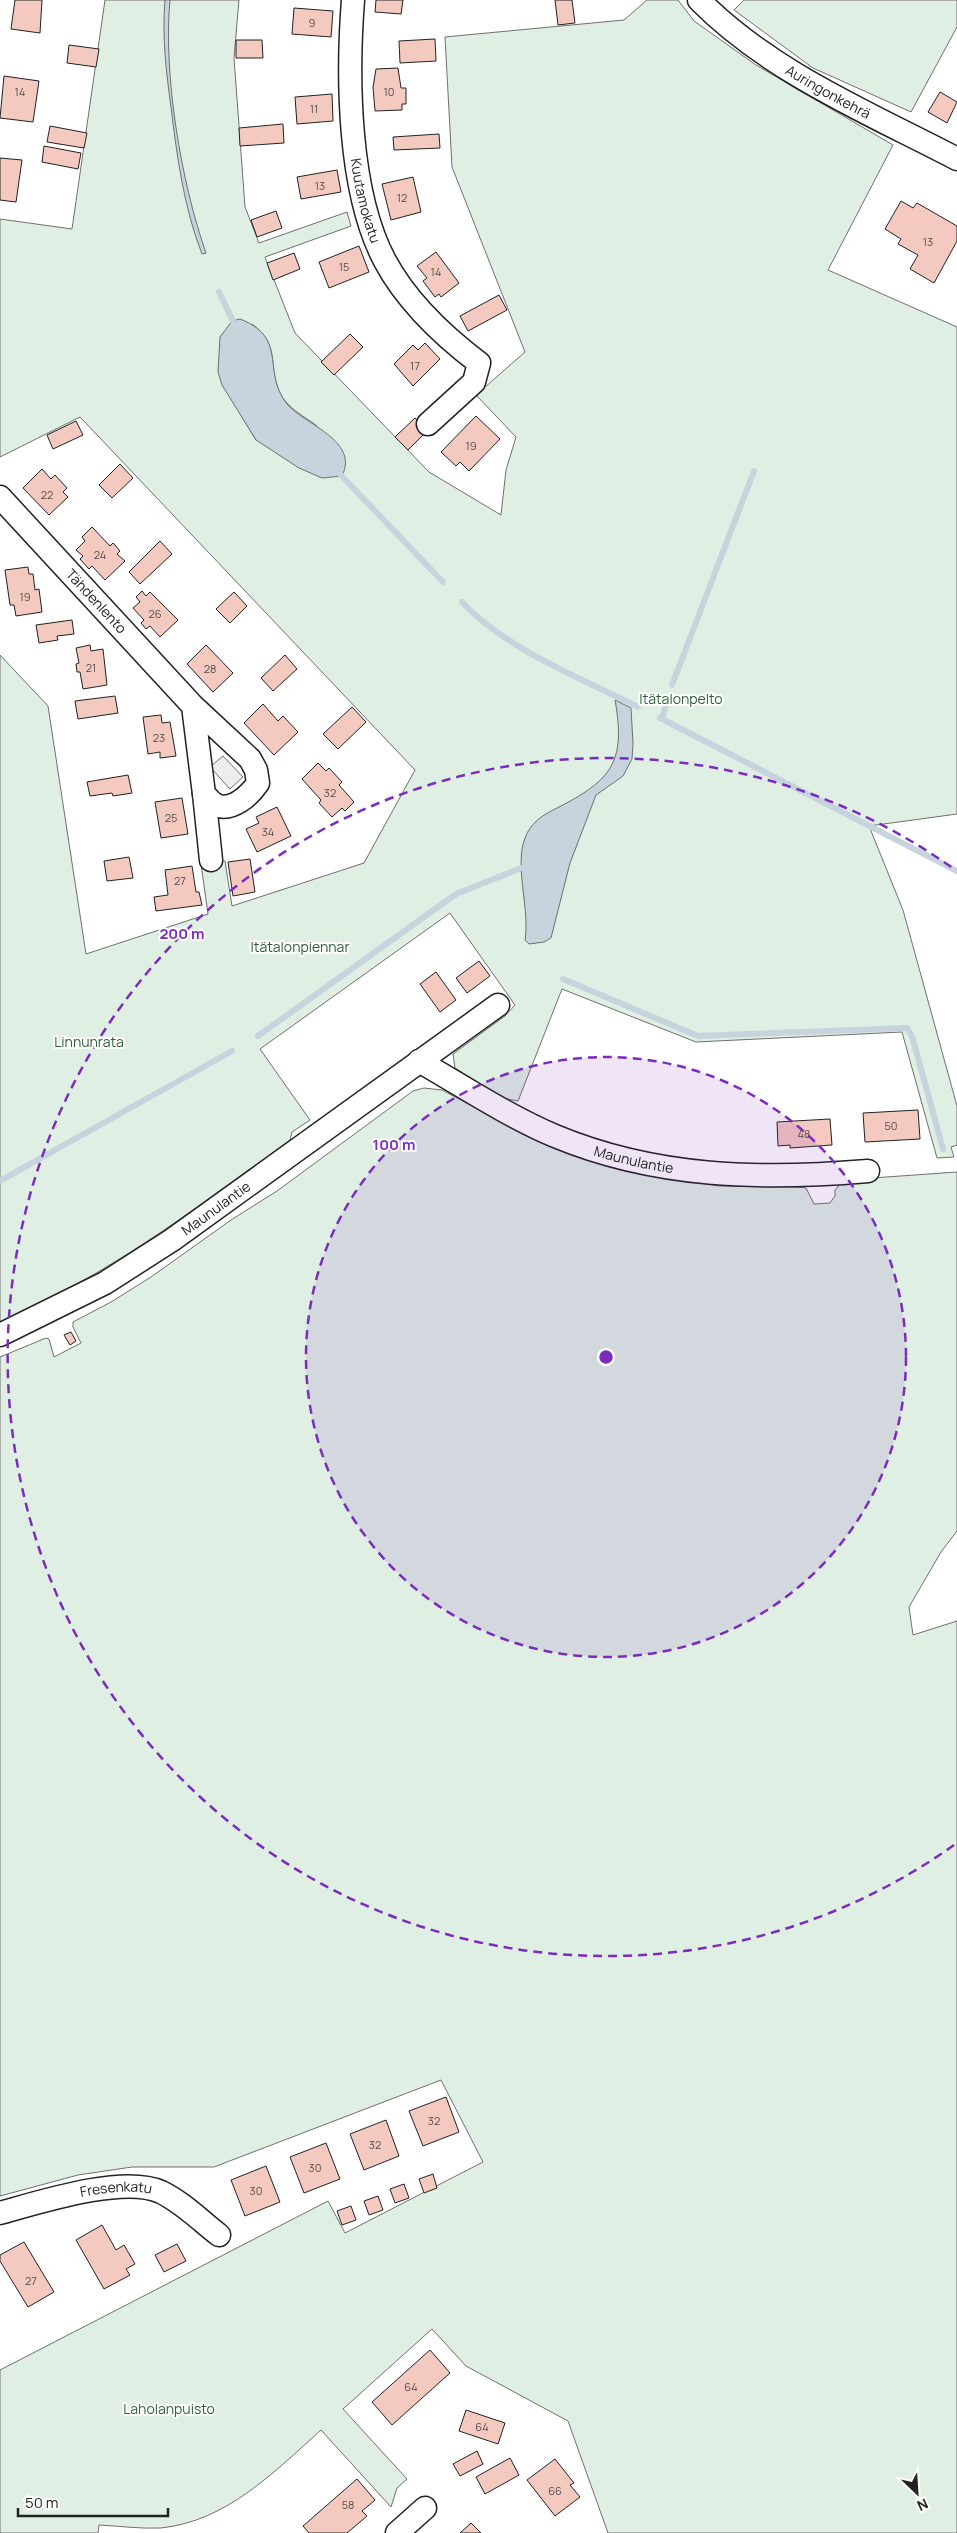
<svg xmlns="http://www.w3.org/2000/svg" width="957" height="2533" font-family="Manrope,sans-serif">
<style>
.green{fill:#e0efe3;stroke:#6f6f6f;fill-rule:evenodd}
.parking{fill:#ededed;stroke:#6f6f6f}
.water{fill:#c7d3dd;stroke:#6f6f6f}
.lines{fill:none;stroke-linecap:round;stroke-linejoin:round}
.stream{stroke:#c7d3dd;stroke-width:6}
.building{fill:#f3c9c0;stroke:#222}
.minor-casing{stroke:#222;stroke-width:25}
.minor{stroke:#fff;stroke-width:22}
.ring{fill:none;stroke:#7b2cbf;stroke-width:2.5;stroke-dasharray:9 6}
.labels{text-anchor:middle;stroke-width:4;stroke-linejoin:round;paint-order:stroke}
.number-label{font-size:11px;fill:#564c4a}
.street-label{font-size:14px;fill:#222;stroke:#fff}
.park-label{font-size:14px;fill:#2f5e38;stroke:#fff}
.centre{fill:#7b2cbf;stroke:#fff;stroke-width:2.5}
.ring-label{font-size:15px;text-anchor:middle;font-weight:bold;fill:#7b2cbf;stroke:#fff;stroke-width:4;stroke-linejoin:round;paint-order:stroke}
</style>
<rect width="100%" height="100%" fill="#fff"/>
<path class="green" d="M105 0H239L234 58 245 207 259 243 347 212 351 226 265 257 295 333 429 472 501 515 506 470 516 437 476 395 525 352 452 167 445 37 624 20 647 0H678L694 21 756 65 893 145 828 270 957 327V814L869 826 903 910 957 1106V1145L951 1147 954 1157 937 1158 902 1032 696 1042 562 989 518 1101 502 1098 455 1068 453 1054 505 1016 515 1005 450 913 260 1049 310 1120 292 1132 290 1140C198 1207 106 1277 0 1322V655L48 706 86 954 208 914 201 864 225 861 232 906 364 863 415 770 80 417 0 457V219L72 229ZM252 324C281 345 267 365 280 393 287 408 304 416 317 426L256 440 241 415Z
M744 0H957V27L911 112 813 68 734 10Z
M424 1088 442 1090 533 1138 620 1170 719 1186 797 1187 806 1188 814 1204 830 1203 835 1196V1190L841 1183 872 1178 957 1172V1531L941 1552 909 1607 913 1635 957 1621V2533H608L568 2421 466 2366 432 2329 343 2409 407 2479 397 2488 391 2507 321 2430C274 2472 227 2521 161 2528 141 2529 119 2526 99 2525L98 2533H0V2370L328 2201 345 2233 483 2162 441 2080 214 2167H132L78 2175 0 2196V1357L46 1338 49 1339 54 1357 81 1343 73 1327V1322L111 1302 151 1277 231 1220 277 1191 413 1091Z"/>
<path class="parking" d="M223 756 243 777 230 789 210 767Z"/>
<path class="water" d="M165 0H170C163 74 181 182 206 253L202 254C184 208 177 157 171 107 166 71 162 36 165 0Z
M240 319C289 338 261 371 287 404 303 424 360 440 342 476L322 478 299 468 256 440 222 385 218 372 220 337 232 321Z
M615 700 631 708 633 743 632 759 623 776 596 795 570 863 551 938 544 942 529 944 525 940C530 908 514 866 525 838 531 822 543 815 557 808 612 780 626 762 615 700Z"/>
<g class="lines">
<path class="stream" d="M219 292 236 327
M337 471 443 582
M462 602C504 648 582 679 638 707
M672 685 754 471
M660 718 662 719 668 698
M662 719 957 871
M563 979 698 1036 907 1028 912 1036 943 1149
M258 1036 456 894 521 868
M0 1181 232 1051"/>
</g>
<path class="building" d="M15 0H42L40 33 11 29Z
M376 0H403L401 14 375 12Z
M555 0H572L575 23 558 25Z
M294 8 333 11 331 37 292 34Z
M435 39 436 61 400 63 399 41Z
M236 40H262L263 58H236Z
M69 45 99 49 96 67 67 63Z
M398 68 401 88H406V104H402V110L375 111 373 87 376 69Z
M4 76 39 81 33 122 0 118Z
M940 92 957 102 947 123 928 112Z
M332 94 333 121 297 124 295 97Z
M283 124 284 143 240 146 239 128Z
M50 126 87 133 84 148 47 142Z
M439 134 440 148 394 150 393 137Z
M44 146 81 153 78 169 42 162Z
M0 158 22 160 16 202 0 200Z
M337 170 341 192 301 199 297 177Z
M413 177 421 212 391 220 382 184Z
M901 201 913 208 917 203 957 226V241L934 283 910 269 918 255 898 244 901 239 885 229Z
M276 211 282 228 257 237 251 220Z
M359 246 369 272 329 288 319 262Z
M436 252 459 283 441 297 439 294 435 297 423 281 427 278 417 266Z
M294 253 300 269 273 280 267 263Z
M499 295 507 310 468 331 460 316Z
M350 334 363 347 334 375 321 362Z
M425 343 440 359 413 386 394 364 413 345 418 350Z
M476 416 500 439 469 471 460 462 456 466 441 452Z
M415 418 427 431 408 450 395 437Z
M76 421 83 435 53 449 47 435Z
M120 464 133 478 112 498 99 485Z
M42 469 51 479 55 475 67 488 63 492 68 497 49 515 23 488Z
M92 527 110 546 113 543 120 551 117 554 125 561 105 580 92 566 89 569 80 559 83 556 76 550 85 541 82 537Z
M160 541 172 554 140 584 129 572Z
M28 567 29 574H33L35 590 39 589 42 612 16 616 14 605H10L5 570Z
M142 591 146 596 150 592 178 620 160 637 150 626 146 629 141 623 144 620 133 608 140 602 136 597Z
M234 592 247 606 230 623 216 609Z
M72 620 74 634 57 636 58 640 39 643 36 625Z
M90 645 91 651 103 649 107 685 83 689 80 672H77L76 664 79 663 76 648Z
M206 645 233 673 213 692 187 664Z
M285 655 297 669 273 691 261 678Z
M115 696 118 713 78 719 75 701Z
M263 704 278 721 283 716 298 732 274 755 244 723Z
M352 707 366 722 338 749 323 734Z
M161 715 162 723 170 722 176 756 160 758V752L148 754 143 717Z
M318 763 326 771 329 768 342 782 339 785 354 802 345 811 342 808 332 817 319 803 321 800 302 779Z
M128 775 132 793 113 796 112 793 90 796 87 782Z
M182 798 188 834 161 838 155 802Z
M277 807 291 836 257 852 246 829 259 823 256 817Z
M129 857 133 878 107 881 104 861Z
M250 859 255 892 233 896 228 862Z
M192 866 196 892H199L202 905 156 911 154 897 168 895 165 870Z
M479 961 490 976 467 993 456 978Z
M436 972 456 1000 440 1012 420 984Z
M918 1110 920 1139 865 1142 863 1113Z
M830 1119 832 1145 790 1148V1145L778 1146 777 1122Z
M71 1332 76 1341 70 1345 64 1335Z
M446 2097 459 2132 423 2146 409 2111Z
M386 2120 399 2156 364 2170 350 2134Z
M326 2143 340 2179 304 2193 290 2157Z
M266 2166 280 2202 245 2216 231 2180Z
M433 2174 437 2188 424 2193 419 2179Z
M404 2184 409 2198 395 2203 390 2189Z
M378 2196 383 2210 369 2215 364 2201Z
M351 2206 356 2220 342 2225 337 2211Z
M102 2225 116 2250 124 2245 135 2264 126 2269 130 2275 104 2289 76 2240Z
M24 2242 54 2292 28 2307 0 2261V2255Z
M177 2244 186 2261 164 2272 155 2255Z
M430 2350 450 2373 392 2425 372 2402Z
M466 2410 505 2423 498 2444 459 2431Z
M477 2451 483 2464 460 2476 453 2464Z
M510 2458 519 2475 485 2494 476 2477Z
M555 2459 574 2483 570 2485 580 2497 555 2516 527 2480Z
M357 2479 375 2500 362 2511 367 2516 347 2533H309L303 2526Z
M471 2523 481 2533H460Z"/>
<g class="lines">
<defs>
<g id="minor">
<path id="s1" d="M353 0C347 77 348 192 385 261 407 302 442 335 479 363L474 382 428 424"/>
<path id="s2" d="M699 0C770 72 869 113 957 159"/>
<path id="s3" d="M0 497 193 706 250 759 256 770 258 783C250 795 232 812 216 805 212 803 207 797 204 794L193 706"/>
<path d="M204 794 211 860"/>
<path id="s4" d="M419 1061C464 1087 508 1116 555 1136 656 1178 761 1180 868 1171"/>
<path id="s5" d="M0 1335 105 1283 172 1240 498 1005"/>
<path id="s6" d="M0 2213C40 2202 123 2175 161 2192 182 2202 201 2221 219 2235"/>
<path d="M397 2533 425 2508"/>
</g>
</defs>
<use href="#minor" class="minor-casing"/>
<use href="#minor" class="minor"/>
</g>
<circle cx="606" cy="1357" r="300" fill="#7b2cbf" fill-opacity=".12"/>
<g class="ring">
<circle cx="606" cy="1357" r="300"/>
<path d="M954 1845A599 599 0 1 1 954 869"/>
</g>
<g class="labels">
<g class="number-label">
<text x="312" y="27">9</text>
<text x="20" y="96">14</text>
<text x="389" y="96">10</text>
<text x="314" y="113">11</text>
<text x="320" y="190">13</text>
<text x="402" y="202">12</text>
<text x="928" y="246">13</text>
<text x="344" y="271">15</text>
<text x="436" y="276">14</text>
<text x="415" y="370">17</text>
<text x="471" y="450">19</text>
<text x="47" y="499">22</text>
<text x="100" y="559">24</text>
<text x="25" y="601">19</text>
<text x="155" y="618">26</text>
<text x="91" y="672">21</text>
<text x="210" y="673">28</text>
<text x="159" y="742">23</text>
<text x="330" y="797">32</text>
<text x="171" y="822">25</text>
<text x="268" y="836">34</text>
<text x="180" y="885">27</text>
<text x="891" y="1130">50</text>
<text x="804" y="1138">48</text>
<text x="434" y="2125">32</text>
<text x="375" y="2149">32</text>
<text x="315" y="2172">30</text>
<text x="256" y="2195">30</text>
<text x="31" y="2285">27</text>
<text x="411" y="2391">64</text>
<text x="482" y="2431">64</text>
<text x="555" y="2495">66</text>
<text x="348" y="2509">58</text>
</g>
<g class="street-label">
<text dy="5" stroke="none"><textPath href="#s2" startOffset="159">Auringonkehrä</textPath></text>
<text dy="5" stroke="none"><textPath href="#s1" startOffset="202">Kuutamokatu</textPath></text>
<text dy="5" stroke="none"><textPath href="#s3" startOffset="142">Tähdenlento</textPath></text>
<text dy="5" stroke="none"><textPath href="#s4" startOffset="238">Maunulantie</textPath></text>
<text dy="5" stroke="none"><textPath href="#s5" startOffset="251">Maunulantie</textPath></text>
<text dy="5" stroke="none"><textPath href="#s6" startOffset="119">Fresenkatu</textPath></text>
</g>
<g class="park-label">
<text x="681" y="704">Itätalonpelto</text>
<text x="300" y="952">Itätalonpiennar</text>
<text x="89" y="1047">Linnunrata</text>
<text x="169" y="2414">Laholanpuisto</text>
</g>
</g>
<circle cx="606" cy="1357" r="8" class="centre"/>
<g class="ring-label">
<text x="182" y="939">200 m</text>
<text x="394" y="1150">100 m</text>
</g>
<g transform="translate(917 2493) rotate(155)" stroke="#ffffff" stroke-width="4" paint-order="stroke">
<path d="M0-4L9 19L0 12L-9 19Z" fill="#222222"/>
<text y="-8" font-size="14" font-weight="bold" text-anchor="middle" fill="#222222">N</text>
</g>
<path d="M18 2508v8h150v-8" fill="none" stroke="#222222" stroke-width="2.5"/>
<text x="25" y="2508" font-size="15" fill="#222222" stroke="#ffffff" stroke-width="4" paint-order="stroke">50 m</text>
</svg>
